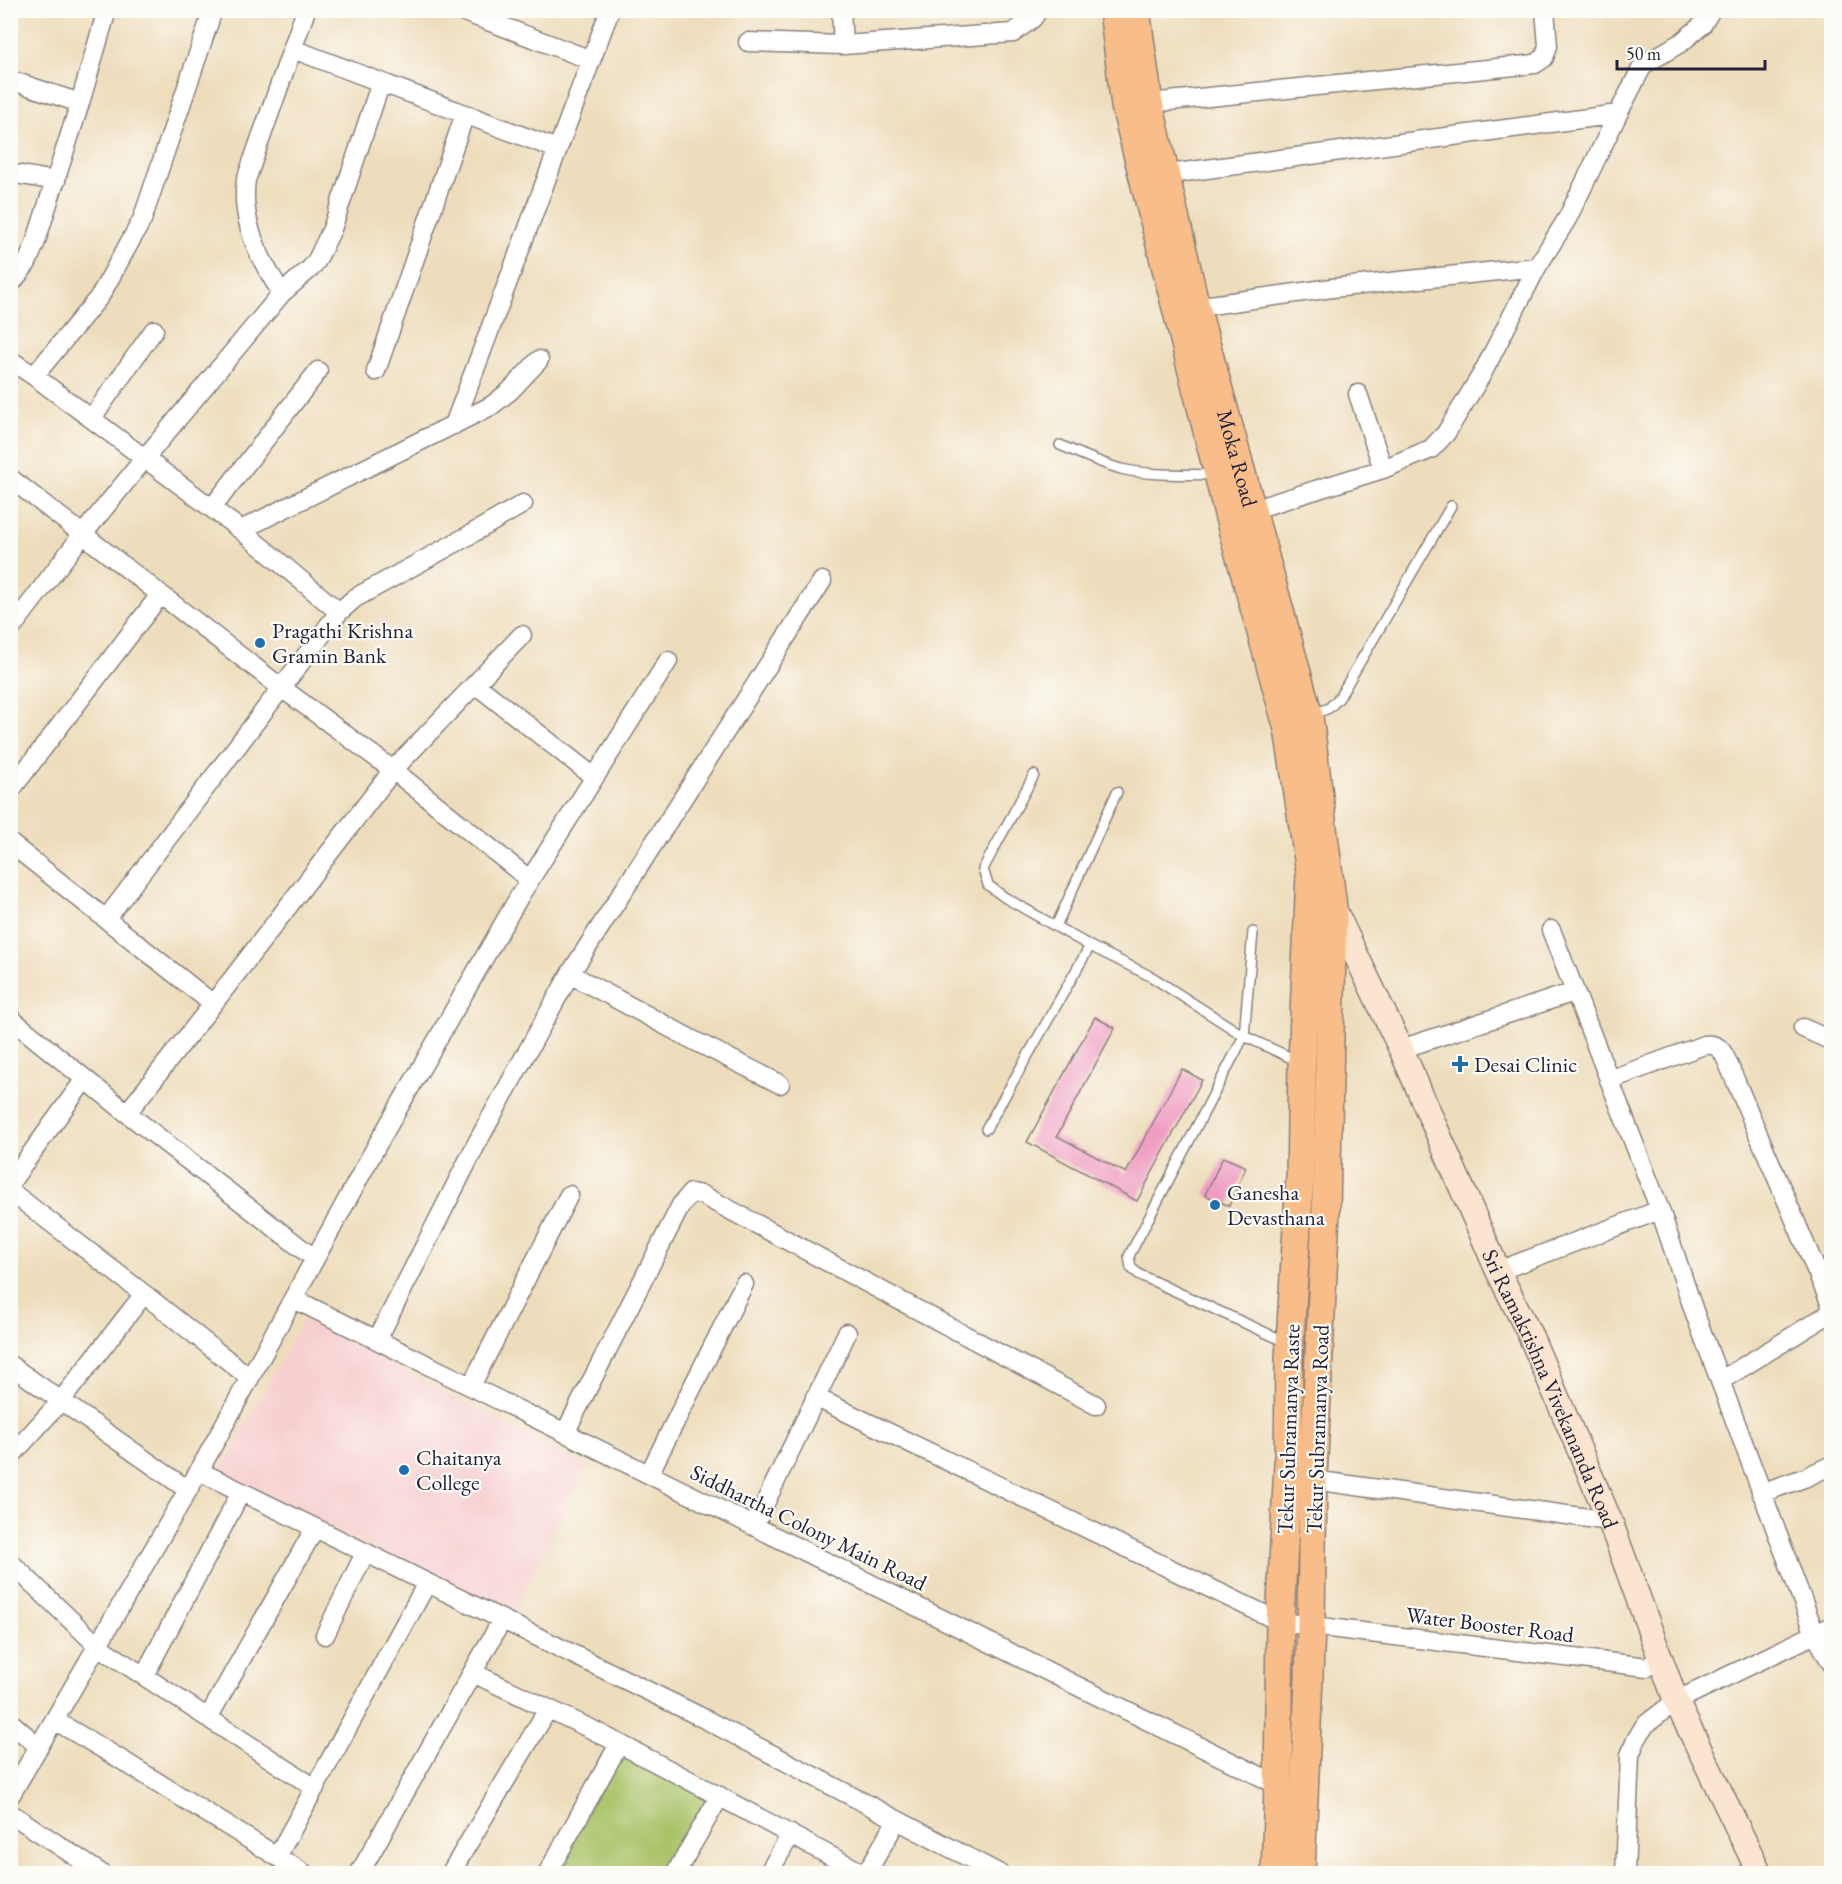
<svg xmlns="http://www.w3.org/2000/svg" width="1842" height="1884" font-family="'EB Garamond',serif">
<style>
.built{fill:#f7cfd0}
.green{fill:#a9c268;stroke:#667252;stroke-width:1.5}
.building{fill:#ef9ec2}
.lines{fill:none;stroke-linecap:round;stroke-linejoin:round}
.lane-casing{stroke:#88807c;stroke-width:12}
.street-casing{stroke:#88807c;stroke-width:21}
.secondary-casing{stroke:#88807c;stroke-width:27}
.primary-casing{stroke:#88807c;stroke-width:30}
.lane{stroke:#fff;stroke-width:9}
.street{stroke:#fff;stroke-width:18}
.secondary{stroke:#fce5d0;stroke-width:24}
.primary{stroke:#f8bd89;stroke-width:27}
.poi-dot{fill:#1f6fb2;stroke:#fdfcf7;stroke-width:2}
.labels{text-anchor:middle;stroke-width:4.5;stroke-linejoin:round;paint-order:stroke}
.street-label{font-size:22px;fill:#22223b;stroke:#fdfcf7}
.poi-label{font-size:22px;fill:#22223b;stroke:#fdfcf7;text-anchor:start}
</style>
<rect width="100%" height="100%" fill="#fdfcf7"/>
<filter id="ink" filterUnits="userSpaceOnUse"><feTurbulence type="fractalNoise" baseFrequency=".0167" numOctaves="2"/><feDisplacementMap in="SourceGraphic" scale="12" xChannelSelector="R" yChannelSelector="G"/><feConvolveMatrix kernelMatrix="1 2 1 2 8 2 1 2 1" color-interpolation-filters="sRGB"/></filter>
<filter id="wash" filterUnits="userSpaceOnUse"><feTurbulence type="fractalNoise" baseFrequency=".008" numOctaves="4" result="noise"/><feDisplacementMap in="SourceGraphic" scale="24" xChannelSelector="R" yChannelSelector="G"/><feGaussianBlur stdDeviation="1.35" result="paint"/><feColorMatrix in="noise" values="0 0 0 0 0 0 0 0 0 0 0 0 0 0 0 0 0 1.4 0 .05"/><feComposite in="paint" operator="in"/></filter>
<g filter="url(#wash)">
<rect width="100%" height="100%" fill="#eeddbc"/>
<path class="built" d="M303 1319 587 1466 512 1614 219 1474Z"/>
<path class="green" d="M620 1750 714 1799 672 1873 552 1874Z"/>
<g id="blocks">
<path class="building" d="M1095 1017 1115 1028 1057 1136 1126 1173 1182 1069 1202 1080 1137 1201 1027 1142Z
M1223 1157 1246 1167 1229 1206 1205 1195Z"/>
</g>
</g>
<g filter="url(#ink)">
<use href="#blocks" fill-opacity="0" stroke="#88807c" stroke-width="1.5"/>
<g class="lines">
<defs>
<path id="lane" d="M1060 445C1080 454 1100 463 1121 469 1151 476 1184 474 1215 475
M1311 715 1329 708 1339 698 1451 506
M1034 775 983 869 988 885 1004 897 1090 946 1152 977 1244 1036 1300 1062
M1056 926 1117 792
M1253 932 1244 1036 1129 1256 1131 1268 1140 1275 1288 1343
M986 1129 1090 946"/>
<path id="street" d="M459 10 591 60
M841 10 843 45
M748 42 843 45 1013 33 1033 18 1038 10
M293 49 557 149
M10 80 80 103 35 244 27 263 10 285
M80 103 107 10
M1149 103 1535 64 1544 58 1548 46 1545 10
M10 173 56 181
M1154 176 1618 114 1643 65 1682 42 1702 25 1711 10
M282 293C260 261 240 220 246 180L306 10
M1196 307 1332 288 1537 267
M10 360 34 376 241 530 339 612
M376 371 465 114
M34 376 100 296 142 220 213 10
M1358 394 1383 469
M92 418 154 330
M454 425 610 10
M10 478 275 683 393 770 530 880
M212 508 318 371
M1242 513 1383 469 1431 449 1446 433 1482 374 1537 267 1567 219 1618 114
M241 530 491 406 510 391 539 360
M10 630 83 534 145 458 282 293 311 268 317 260 332 229 381 82
M475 684 594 777
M10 791 160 595
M10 843 213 1004
M106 919 339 612 355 598 466 537 523 504
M1551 930 1660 1210 1695 1314 1815 1634 1832 1664
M570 974 689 1038 780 1084
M10 1018 127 1113 315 1259
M1803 1028 1832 1041
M1401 1049 1574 992
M1609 1080 1704 1045C1718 1043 1722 1050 1727 1061L1832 1307
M127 1113 213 1004 393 770 522 635
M10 1183 85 1079
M10 1191 144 1294 250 1378
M1498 1271 1660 1210
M294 1299 1286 1789
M377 1340 478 1141 570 974 822 581
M10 1365 188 1490
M1720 1381 1832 1312
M471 1386 569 1195
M815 1397 1280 1622 1647 1667 1661 1660
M565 1433 681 1205 691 1193 702 1195 1096 1405
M10 1457 60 1402 144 1294
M199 1471 697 1715 1000 1874
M649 1474 744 1284
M1313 1480 1610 1521
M1761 1493 1804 1478 1832 1465
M754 1526 847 1333
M10 1562 98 1646 315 1788
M325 1635 365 1553
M473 1673 593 1730 685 1778 864 1874
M144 1676 241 1492
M208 1718 315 1528
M54 1720 120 1759 305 1874
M10 1722 39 1747
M10 1796 199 1471 377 1145 519 897 668 661
M10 1813 102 1874
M278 1855 427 1583
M359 1874 502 1620
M450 1874 548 1709
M547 1874 619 1744
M675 1874 720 1796
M768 1874 791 1834
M866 1874 897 1820
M1625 1874 1630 1755 1636 1740 1645 1725 1676 1701 1832 1626"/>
<g id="secondary">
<path id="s1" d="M1332 905 1401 1049 1498 1271 1531 1337 1610 1521 1676 1701 1760 1874"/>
</g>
<g id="primary">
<path d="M1113 10 1125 106 1229 518 1288 729 1310 873 1302 1063 1300 1177 1289 1358 1288 1463 1280 1622 1278 1785 1275 1874"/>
<path id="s2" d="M1136 10 1149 103 1196 307 1309 716 1333 907 1326 1211 1313 1480 1311 1627 1301 1874"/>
</g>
</defs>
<use href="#lane" class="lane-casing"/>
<use href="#street" class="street-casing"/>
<use href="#secondary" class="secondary-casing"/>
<use href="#primary" class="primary-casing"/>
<use href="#lane" class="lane"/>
<use href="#street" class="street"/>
<use href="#secondary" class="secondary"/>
<use href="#primary" class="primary"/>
</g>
</g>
<g class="poi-dot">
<circle cx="260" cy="643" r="6"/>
<path d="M1457 1055h6v6h6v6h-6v6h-6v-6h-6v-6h6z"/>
<circle cx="1215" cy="1205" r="6"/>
<circle cx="404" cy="1470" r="6"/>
</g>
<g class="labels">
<g class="street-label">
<text dy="8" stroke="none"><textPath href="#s2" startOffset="460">Moka Road</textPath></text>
<text dy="8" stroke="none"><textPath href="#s1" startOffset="531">Sri Ramakrishna Vivekananda Road</textPath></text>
<text transform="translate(1288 1429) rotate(-88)" y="8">Tekur Subramanya Raste</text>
<text transform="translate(1317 1429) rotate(-88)" y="8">Tekur Subramanya Road</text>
<text transform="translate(809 1527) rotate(26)" y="8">Siddhartha Colony Main Road</text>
<text transform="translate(1490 1624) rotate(7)" y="8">Water Booster Road</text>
</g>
<g class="poi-label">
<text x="272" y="638">Pragathi Krishna<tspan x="272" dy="25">Gramin Bank</tspan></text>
<text x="1474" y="1072">Desai Clinic</text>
<text x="1227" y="1200">Ganesha<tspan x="1227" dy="25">Devasthana</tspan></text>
<text x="416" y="1465">Chaitanya<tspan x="416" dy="25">College</tspan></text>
</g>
</g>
<rect width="1842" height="1884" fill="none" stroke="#fdfcf7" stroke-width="36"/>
<path d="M1617 60v9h148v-9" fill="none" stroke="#22223b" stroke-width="3"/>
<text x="1626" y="60" font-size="18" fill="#22223b" stroke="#fdfcf7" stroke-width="4.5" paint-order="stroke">50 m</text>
</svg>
